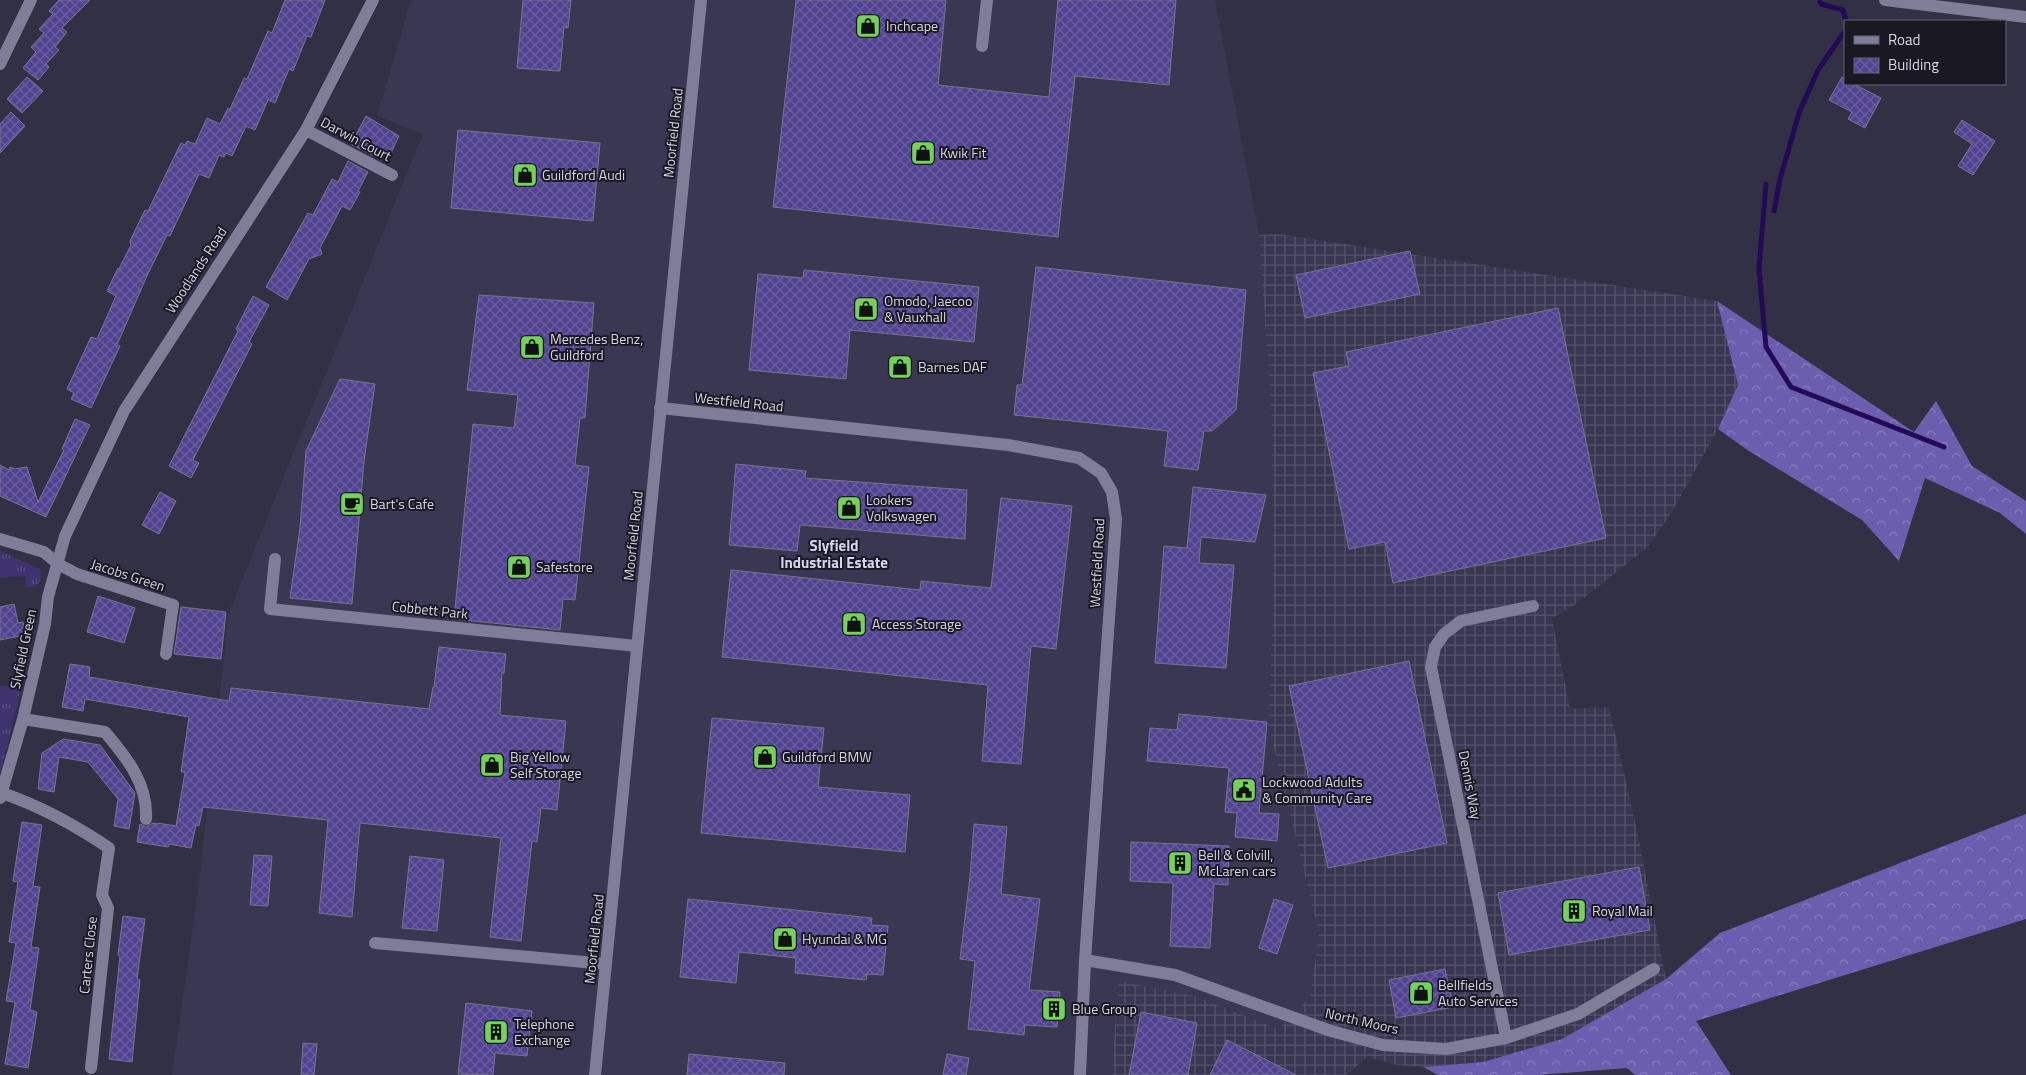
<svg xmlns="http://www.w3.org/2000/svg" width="2026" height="1075" font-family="'Titillium Web',sans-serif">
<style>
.built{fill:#3a3753}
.industrial{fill:url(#industrial-grid)}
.grass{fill:url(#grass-tufts)}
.forest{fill:url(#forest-crowns)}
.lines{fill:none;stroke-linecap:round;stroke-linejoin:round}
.stream{stroke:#240a56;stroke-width:5}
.building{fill:url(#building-cross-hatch);stroke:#77758e}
.minor{stroke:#7f7d97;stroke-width:12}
.tertiary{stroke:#7f7d97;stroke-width:12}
.labels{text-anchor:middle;stroke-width:4;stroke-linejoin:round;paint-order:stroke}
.poi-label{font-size:14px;fill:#d6d5e3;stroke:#1a1923;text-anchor:start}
.street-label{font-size:14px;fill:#d6d5e3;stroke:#1a1923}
.neighbourhood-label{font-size:15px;font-weight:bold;fill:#d6d4f0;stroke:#1a1923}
</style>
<defs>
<pattern id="industrial-grid" width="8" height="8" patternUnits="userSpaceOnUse" patternTransform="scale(1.25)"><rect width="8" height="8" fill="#3a3753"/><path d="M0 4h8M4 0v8" fill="none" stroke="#56536c"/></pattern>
<pattern id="grass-tufts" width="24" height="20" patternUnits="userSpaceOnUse" patternTransform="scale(1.25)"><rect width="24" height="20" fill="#3e326f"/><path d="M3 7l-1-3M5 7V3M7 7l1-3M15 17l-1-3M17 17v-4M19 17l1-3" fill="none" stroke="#594f83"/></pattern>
<pattern id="forest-crowns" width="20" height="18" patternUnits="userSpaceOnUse" patternTransform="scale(1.25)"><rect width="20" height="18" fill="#6c5eae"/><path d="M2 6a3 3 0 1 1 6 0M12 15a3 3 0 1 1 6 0" fill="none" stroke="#877cbd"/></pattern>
<pattern id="building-cross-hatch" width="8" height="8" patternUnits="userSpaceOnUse" patternTransform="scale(1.25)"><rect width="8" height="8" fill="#524391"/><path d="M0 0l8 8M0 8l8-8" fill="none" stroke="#6a5da0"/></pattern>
</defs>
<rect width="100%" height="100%" fill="#323045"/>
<path class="built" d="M411 0H1215L1259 235 1272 422 1273 611 1268 724 1319 934 1310 997 1278 1029 1195 996 1118 982 1112 1075H172L198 890 229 612 423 134 377 116Z"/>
<path class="industrial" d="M1279 234 1717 301 1738 385 1718 429 1672 512 1647 548 1572 607 1552 618 1570 709 1609 707 1638 835 1666 979 1562 1039 1483 1062 1423 1067 1397 1065 1367 1057 1347 1075H1112L1118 981 1195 996 1278 1029 1310 997 1319 934 1268 724 1273 611 1272 422 1259 235Z"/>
<path class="grass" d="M0 551 40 569C43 577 41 581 35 587H26L25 576 0 578Z
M0 686H22L1 771H0Z"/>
<path class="forest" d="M1717 301 1914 432 1936 401 1972 466 2026 501V534L2000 513 1925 478 1899 561 1862 520 1749 451 1718 429 1738 385Z
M2026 814V919L1696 1021 1731 1075H1635L1627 1068 1538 1075H1438L1423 1067 1483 1062 1562 1039 1666 979 1720 933Z"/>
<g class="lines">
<path class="stream" d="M1820 2 1821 4 1843 10 1846 21
M1766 184 1759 269 1766 347 1791 387 1944 447
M1774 211 1780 179 1799 113 1818 70 1845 31"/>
</g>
<path class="building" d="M59 0H90L62 28 67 32 55 47 59 50 46 64 49 67 38 80 23 68 36 52 31 47 44 33 39 29 53 14 49 11Z
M285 0H325L311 37 307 36 293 71 289 69 275 103 268 100 255 130 246 126 232 156 226 153 224 157 219 155 209 178 199 174 170 236 167 235 146 278 117 345 120 346 91 408 71 399 74 393 67 389 91 337 97 339 116 296 107 291 118 268 119 269 131 245 130 241 145 210 148 211 181 143 185 145 187 141 195 144 207 118 220 124 228 108 230 109 244 78 247 79 268 31 272 33Z
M523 0H571L568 28 564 27 560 71 517 68Z
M796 0H946L938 85 1049 97 1058 0H1176L1169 85 1075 76 1058 237 773 207Z
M27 77 43 91 22 113 7 99Z
M1842 77 1845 79V84H1854L1881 98 1865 128 1848 119 1852 112 1829 100Z
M11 112 25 126 0 153V124Z
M366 116 399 136 391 153 388 151 384 158 377 154 376 157 351 144Z
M1962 120 1995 141 1973 175 1958 166 1972 144 1954 132Z
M458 130 600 143 593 221 451 208Z
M348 161 368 172 358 191 360 192 350 210 342 206 320 248 322 254 309 259 287 300 266 287 308 213 313 215 332 179 338 182Z
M1410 251 1420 294 1305 318 1296 275Z
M1036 267 1246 290 1236 410 1212 431H1204L1198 470 1164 466 1168 431 1014 415 1017 385H1022Z
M804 270 979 287 974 342 850 330 846 379 749 370 758 274 803 278Z
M479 295 594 303 585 418H580L575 465 589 467 575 600 563 599 560 630 454 619 473 424 514 428 518 395 467 390Z
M253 296 269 305 249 342 252 344 193 460 199 463 191 478 169 466 238 331 236 329Z
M1558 308 1606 538 1393 583 1385 542 1349 549 1313 373 1349 366 1346 352Z
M340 379 375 384 364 461 352 604 290 598 300 528 306 451Z
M75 419 90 425 46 517 0 496V465L9 470 10 467 15 469 27 467 38 502 64 450 62 449Z
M736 464 806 471 805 478 967 490 965 539 800 525 797 551 729 545Z
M1193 487 1266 495 1255 542 1201 537 1199 563 1234 565 1226 668 1155 663 1164 546 1187 548Z
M160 492 176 501 159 534 142 525Z
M1001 498 1072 506 1056 649 1031 646 1021 764 982 761 988 685 722 657 731 570 920 590 921 581 991 588Z
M98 596 135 608 124 643 87 632Z
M14 604 18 623 23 622 25 635 0 640V607Z
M181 607 226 612 221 659 174 654Z
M439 647 506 654 504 673H502L500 715 566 721 557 810 541 808 537 842 532 841 521 941 490 937 501 838 360 823 352 917 319 913 328 820 203 807 199 826 196 825 191 848 169 844 168 847 137 842 140 824 146 827 153 823 158 824V823L176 826 185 772H181L189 717 85 699 83 711 62 707 70 664 90 667 89 677 229 701 231 688 429 709 433 687H434Z
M1409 661 1447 843 1328 868 1289 686Z
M1179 714 1267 722 1259 813 1279 814 1277 841 1235 837 1237 813 1225 812 1229 768 1147 761 1150 728 1177 730Z
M712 718 824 728 818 787 910 795 905 852 701 833Z
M63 739 100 745 119 771 135 793 129 829 114 826 118 799 88 762 59 757 54 792 38 789 42 753Z
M22 822 42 825 33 886 40 887 31 947 39 948 30 1010 37 1012 28 1068 5 1064 15 1002 6 1001 16 943 9 942 18 882 13 881Z
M974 824 1007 827 1001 894 1040 899 1029 990 1060 992 1057 1027 1025 1025 1024 1035 968 1029 975 961 960 959 970 877Z
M1131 842 1229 846 1228 885 1214 884 1210 948 1170 946 1173 883 1130 881Z
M254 855 272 856 268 906 250 905Z
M410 856 444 860 437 931 402 928Z
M1639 867 1650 930 1509 955 1498 893Z
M688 899 872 918 871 925 888 926 883 975 867 974 866 980 795 973 796 958 739 952 736 983 680 977Z
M1274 899 1293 905 1277 954 1259 948Z
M123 916 145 919 137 979 140 980 132 1062 109 1059 120 956 118 955Z
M1445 969 1453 1007 1396 1018 1389 980Z
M466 1003 532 1011 527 1056 495 1053 493 1075 458 1074Z
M1141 1012 1197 1023 1188 1075H1129Z
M1227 1040 1296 1075H1210Z
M303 1043 317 1044 314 1075H301Z
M689 1054 785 1063 784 1075H687Z
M947 1054 969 1058 966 1075H943Z"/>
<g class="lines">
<path class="minor" d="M982 46 987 0
M0 64 31 0
M306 130 392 175
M660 408 1008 445 1079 458 1101 473 1112 492 1116 519 1085 960 1080 1075
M0 539 44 552 58 564 77 574 173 605 166 654
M275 559 270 609 637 646
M23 719 105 732C127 758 148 784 146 819
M2 793C40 806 75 825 109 848L102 895 108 908 91 1068
M0 798 23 719 45 624 48 597 65 536 124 411 306 130 373 0
M375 943 606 964
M1085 960 1175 975 1331 1031 1383 1045 1446 1049 1506 1038 1578 1014 1654 969
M1506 1038 1431 667 1435 647 1444 634 1461 621 1533 606
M595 1075 701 0"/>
<path class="tertiary" d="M1885 0 2026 17"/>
</g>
<defs>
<symbol id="shop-square" viewBox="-11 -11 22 22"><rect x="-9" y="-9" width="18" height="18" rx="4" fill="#74d25b" stroke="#1a1923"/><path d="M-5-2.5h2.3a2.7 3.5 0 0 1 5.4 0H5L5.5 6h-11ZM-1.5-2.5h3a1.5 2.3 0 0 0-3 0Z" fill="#111"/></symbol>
<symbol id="cafe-square" viewBox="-11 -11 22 22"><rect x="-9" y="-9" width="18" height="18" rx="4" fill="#74d25b" stroke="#1a1923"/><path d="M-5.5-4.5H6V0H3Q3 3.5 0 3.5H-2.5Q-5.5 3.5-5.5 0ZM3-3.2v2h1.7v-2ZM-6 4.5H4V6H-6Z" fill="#111"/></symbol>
<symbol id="civic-square" viewBox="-11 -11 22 22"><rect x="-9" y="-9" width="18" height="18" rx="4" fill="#74d25b" stroke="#1a1923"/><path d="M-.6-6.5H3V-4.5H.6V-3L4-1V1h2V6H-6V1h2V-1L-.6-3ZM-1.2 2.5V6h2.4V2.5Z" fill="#111"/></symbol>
<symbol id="building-square" viewBox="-11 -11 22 22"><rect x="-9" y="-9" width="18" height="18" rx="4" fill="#74d25b" stroke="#1a1923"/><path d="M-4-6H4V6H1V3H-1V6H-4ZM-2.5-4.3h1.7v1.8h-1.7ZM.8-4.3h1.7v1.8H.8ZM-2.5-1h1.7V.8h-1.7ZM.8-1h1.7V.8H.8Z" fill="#111"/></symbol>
</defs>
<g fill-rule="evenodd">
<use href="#shop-square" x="854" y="12" width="28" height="28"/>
<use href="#shop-square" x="909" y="139" width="28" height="28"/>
<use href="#shop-square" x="511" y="161" width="28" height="28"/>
<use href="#shop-square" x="852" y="295" width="28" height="28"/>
<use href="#shop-square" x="518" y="333" width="28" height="28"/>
<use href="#shop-square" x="886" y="353" width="28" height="28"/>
<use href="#cafe-square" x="338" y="490" width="28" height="28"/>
<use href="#shop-square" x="835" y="494" width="28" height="28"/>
<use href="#shop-square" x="505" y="553" width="28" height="28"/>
<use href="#shop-square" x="840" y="610" width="28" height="28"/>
<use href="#shop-square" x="751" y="743" width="28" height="28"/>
<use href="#shop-square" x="478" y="751" width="28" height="28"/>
<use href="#civic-square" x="1230" y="776" width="28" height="28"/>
<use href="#building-square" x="1166" y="849" width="28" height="28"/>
<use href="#building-square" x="1560" y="897" width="28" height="28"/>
<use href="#shop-square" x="771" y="925" width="28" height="28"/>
<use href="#shop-square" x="1407" y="979" width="28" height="28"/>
<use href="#building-square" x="1040" y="995" width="28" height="28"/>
<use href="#building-square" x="482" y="1018" width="28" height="28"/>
</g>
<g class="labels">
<g class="poi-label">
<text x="886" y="31">Inchcape</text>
<text x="940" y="158">Kwik Fit</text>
<text x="542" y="180">Guildford Audi</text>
<text x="884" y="306">Omodo, Jaecoo<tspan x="884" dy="16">&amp; Vauxhall</tspan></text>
<text x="550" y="344">Mercedes Benz,<tspan x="550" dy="16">Guildford</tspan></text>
<text x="918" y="372">Barnes DAF</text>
<text x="866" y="505">Lookers<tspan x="866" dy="16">Volkswagen</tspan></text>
<text x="370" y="509">Bart's Cafe</text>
<text x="536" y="572">Safestore</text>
<text x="872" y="629">Access Storage</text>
<text x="510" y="762">Big Yellow<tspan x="510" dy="16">Self Storage</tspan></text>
<text x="782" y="762">Guildford BMW</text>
<text x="1262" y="787">Lockwood Adults<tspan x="1262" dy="16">&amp; Community Care</tspan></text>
<text x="1198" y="860">Bell &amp; Colvill,<tspan x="1198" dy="16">McLaren cars</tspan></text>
<text x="1592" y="916">Royal Mail</text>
<text x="802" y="944">Hyundai &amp; MG</text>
<text x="1438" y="990">Bellfields<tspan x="1438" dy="16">Auto Services</tspan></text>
<text x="1072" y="1014">Blue Group</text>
<text x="514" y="1029">Telephone<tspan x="514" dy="16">Exchange</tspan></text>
</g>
<g class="street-label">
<text transform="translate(673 133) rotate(-84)" y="5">Moorfield Road</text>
<text transform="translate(356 139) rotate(28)" y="5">Darwin Court</text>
<text transform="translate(196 270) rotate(-57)" y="5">Woodlands Road</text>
<text transform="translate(739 402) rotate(6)" y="5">Westfield Road</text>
<text transform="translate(633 536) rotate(-84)" y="5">Moorfield Road</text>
<text transform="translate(1097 563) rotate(-87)" y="5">Westfield Road</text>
<text transform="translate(128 575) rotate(18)" y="5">Jacobs Green</text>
<text transform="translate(430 610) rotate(6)" y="5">Cobbett Park</text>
<text transform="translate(23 649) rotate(-78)" y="5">Slyfield Green</text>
<text transform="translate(1470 785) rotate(79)" y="5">Dennis Way</text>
<text transform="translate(594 939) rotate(-84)" y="5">Moorfield Road</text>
<text transform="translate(88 955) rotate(-84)" y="5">Carters Close</text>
<text transform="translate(1362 1021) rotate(13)" y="5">North Moors</text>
</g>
<g class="neighbourhood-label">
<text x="834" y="551">Slyfield<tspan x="834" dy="17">Industrial Estate</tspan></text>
</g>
</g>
<rect x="1844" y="20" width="162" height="65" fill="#1a1923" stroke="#656470"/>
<rect x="1854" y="36" width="25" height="8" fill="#7f7d97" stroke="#656470"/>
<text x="1888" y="45" font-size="15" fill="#d6d5e3">Road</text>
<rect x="1854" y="58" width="25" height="15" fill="url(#building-cross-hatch)" stroke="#656470"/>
<text x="1888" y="70" font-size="15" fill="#d6d5e3">Building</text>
</svg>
